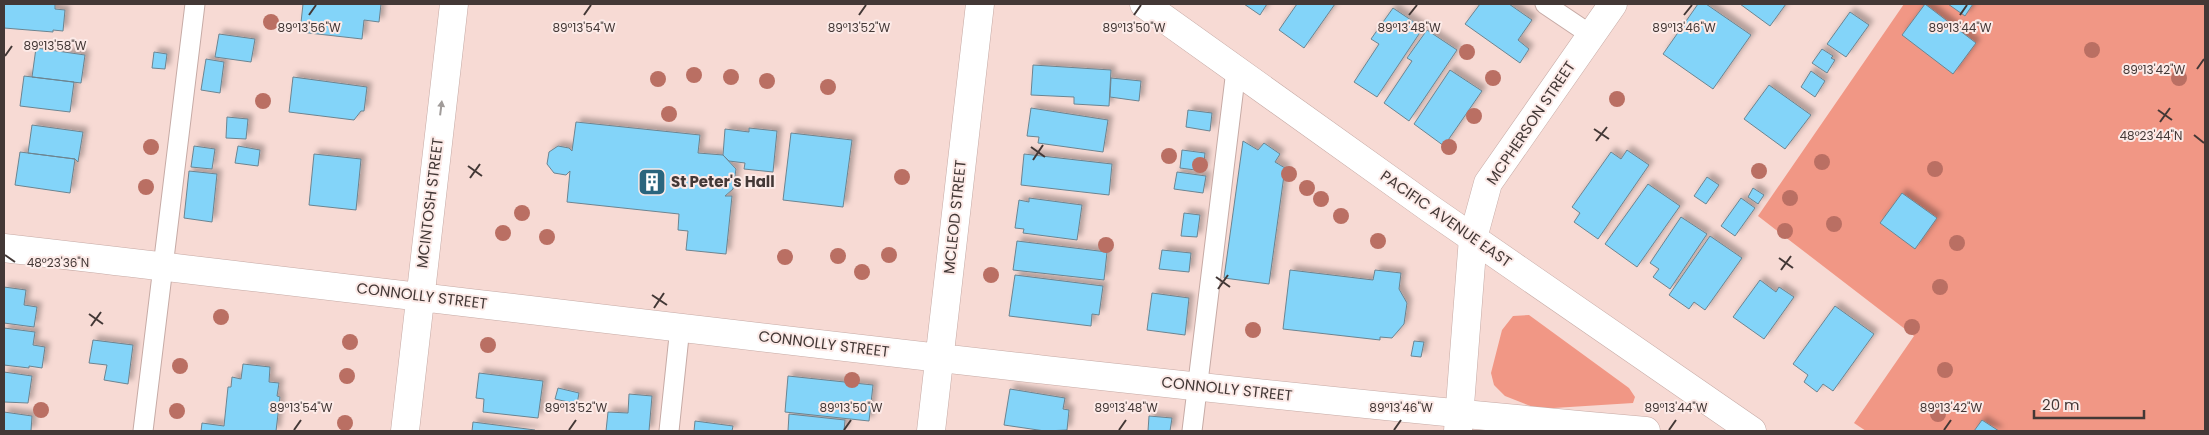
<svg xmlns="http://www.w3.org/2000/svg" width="2209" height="435" font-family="Poppins,sans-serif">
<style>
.green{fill:#f19785}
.building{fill:#83d4f9;stroke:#6c8490;filter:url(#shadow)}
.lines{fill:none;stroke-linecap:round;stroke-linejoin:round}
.service-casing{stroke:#c6aaa5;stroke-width:21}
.minor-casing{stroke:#c6aaa5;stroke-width:29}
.tertiary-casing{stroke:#c6aaa5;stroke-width:29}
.service{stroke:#fff;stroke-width:19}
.minor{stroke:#fff;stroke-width:28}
.tertiary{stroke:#fff;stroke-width:28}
.tree{fill:#ba6f63}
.oneway{fill:#a19c9a}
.ticks{fill:none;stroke:#433836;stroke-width:2}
.labels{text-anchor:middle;stroke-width:4;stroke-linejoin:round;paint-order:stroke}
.street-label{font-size:15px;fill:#433836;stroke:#fceae7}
.poi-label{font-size:15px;font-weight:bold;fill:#433836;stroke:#fceae7;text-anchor:start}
.ticks-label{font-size:12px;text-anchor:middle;fill:#433836;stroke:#fceae7;stroke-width:4;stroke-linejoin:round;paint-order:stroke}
</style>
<defs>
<filter id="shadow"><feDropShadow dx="4.5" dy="-4.5" stdDeviation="2.5" flood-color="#0004"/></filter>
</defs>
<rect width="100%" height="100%" fill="#f7dad4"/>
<path class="green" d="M1904 4H2205V431H1866L1854 423 1914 336 1758 216Z
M1529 315 1629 388 1635 397 1633 403 1538 409 1505 396 1494 385 1491 373 1502 330 1513 316Z"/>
<path class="building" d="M4 4H55V9L65 10 63 31 53 30V32L4 28Z
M303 4H381L379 22 364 20 362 39 300 32Z
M1244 4H1267L1260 15Z
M1297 4H1335L1304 48 1279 30Z
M1480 4H1509L1532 20 1518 40 1529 49 1520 63 1465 24Z
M1698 4H1706L1751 35 1713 89 1663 54Z
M1740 4H1786L1770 26Z
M1925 4 1976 43 1953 74 1902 35Z
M1948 4H1973L1965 16Z
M1393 8 1423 28 1377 97 1354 82 1379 44 1371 39Z
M1850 12 1869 25 1846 57 1827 44Z
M1427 30 1457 50 1409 121 1384 103 1412 61 1407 58Z
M219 34 255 39 251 62 215 57Z
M36 48 85 55 81 83 32 77Z
M1822 49 1833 56 1831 58 1835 60 1827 73 1812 63Z
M154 52 167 54 165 69 152 68Z
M206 59 224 62 220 93 201 90Z
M1033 65 1111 70 1109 106 1074 104V97L1031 95Z
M1450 70 1482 91 1444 146 1414 124Z
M1811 71 1825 81 1815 97 1801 87Z
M24 76 74 82 70 112 20 106Z
M293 77 367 87 364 111H361L354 120 289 112Z
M1111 78 1141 81 1139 101 1110 97Z
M1769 85 1811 115 1785 149 1744 119Z
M1031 108 1108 120 1103 152 1038 143 1039 137 1027 136Z
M1188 110 1212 113 1210 131 1186 127Z
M227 117 248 119 246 139 226 138Z
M576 122 700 135 698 153 723 155 736 169 733 189 725 196H732L726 254 686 250 688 231 678 230 679 214 567 202 570 171 566 175 554 173 547 164 549 152 558 146 569 148 572 151Z
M32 125 83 132 78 162 75 159 28 153Z
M749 128 777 131 773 172 744 169 745 163 729 161 723 155 725 129 749 132Z
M791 133 852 140 843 207 783 200Z
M1243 141 1258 150 1264 143 1280 154 1275 162 1285 168 1269 284 1224 278Z
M194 146 215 149 212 169 191 167Z
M238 146 260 150 258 166 235 163Z
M1182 150 1205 153 1203 171 1180 168Z
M1627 150 1649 165 1598 239 1574 222 1580 213 1572 207 1611 152 1621 159Z
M20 152 75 159 70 193 15 185Z
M314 154 361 159 356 210 309 205Z
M1024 154 1112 164 1109 195 1021 185Z
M189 171 217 174 212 222 184 218Z
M1177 172 1206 176 1203 193 1174 189Z
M1707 177 1719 185 1706 204 1694 196Z
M1648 184 1680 206 1637 267 1605 244Z
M1753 188 1764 195 1758 204 1748 197Z
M1902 193 1937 218 1915 249 1880 223Z
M1029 198 1082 205 1077 240 1023 233 1024 229 1015 228 1019 200 1029 202Z
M1741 198 1755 208 1735 236 1721 226Z
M1184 213 1200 215 1197 237 1181 236Z
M1681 217 1707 234 1670 289 1653 277 1659 269 1650 263Z
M1710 236 1742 258 1705 310 1694 302 1689 309 1669 295Z
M1017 241 1107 252 1104 280 1013 270Z
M1162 250 1191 253 1189 272 1159 269Z
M1290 270 1373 280 1375 270 1401 273 1399 289 1407 303 1404 324 1392 338 1380 337V340L1283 329Z
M1015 275 1103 286 1099 315 1092 314 1091 326 1009 316Z
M1760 280 1776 292 1779 287 1794 297 1764 339 1733 317Z
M4 287 26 290 24 305 37 307 34 327 4 323Z
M1152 293 1189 298 1185 335 1147 330Z
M1835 306 1874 334 1833 391 1823 384 1817 392 1804 382 1808 375 1793 364Z
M4 328 35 332 33 345 45 347 42 368 29 366V368L4 365Z
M93 340 133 345 128 384 104 380 107 365 89 363Z
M1414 341 1424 342 1421 357 1411 356Z
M243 364 270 367 269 382 279 383 277 396 280 397 276 431H201L202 423 224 426 228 387H231L232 377 241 379Z
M4 372 32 376 28 403 4 402Z
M479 373 543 381 538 418 483 412 484 399 476 398Z
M788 376 873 385 869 421 785 412Z
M558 388 579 393 577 404 555 399Z
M1010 389 1065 398 1063 409 1069 410 1067 430 1045 431 1004 425Z
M629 394 652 396 649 431H606L608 412 628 413Z
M4 412 32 416 31 431H4Z
M789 414 845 420 844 431H788Z
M1149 416 1172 418 1170 431H1148Z
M1982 420 1999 431H1974Z
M695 421 733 426 732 431H694Z
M473 422 535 430V431H472Z"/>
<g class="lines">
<defs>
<path id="service" d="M1545 4 1591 35
M143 431 195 4
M669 431 680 327
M1192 431 1236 70"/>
<path id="minor" d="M4 248C551 311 1098 382 1646 431
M405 431 454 4
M931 431 980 4
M1458 431 1473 238 1488 183 1613 4"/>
<path id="tertiary" d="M1144 4 1432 210 1752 431"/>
</defs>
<use href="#service" class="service-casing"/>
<use href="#minor" class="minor-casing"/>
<use href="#tertiary" class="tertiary-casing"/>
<use href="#service" class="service"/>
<use href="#minor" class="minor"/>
<use href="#tertiary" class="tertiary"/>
</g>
<g class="tree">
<circle cx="271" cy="22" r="8"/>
<circle cx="2092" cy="50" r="8"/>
<circle cx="1467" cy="52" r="8"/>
<circle cx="694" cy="75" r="8"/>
<circle cx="731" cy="77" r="8"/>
<circle cx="1493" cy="78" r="8"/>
<circle cx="2179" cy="78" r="8"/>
<circle cx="658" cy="79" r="8"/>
<circle cx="767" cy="81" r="8"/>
<circle cx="828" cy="87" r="8"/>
<circle cx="1617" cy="99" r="8"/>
<circle cx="263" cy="101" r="8"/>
<circle cx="669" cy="114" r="8"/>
<circle cx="1474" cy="116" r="8"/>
<circle cx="151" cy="147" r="8"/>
<circle cx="1449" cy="147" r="8"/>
<circle cx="1169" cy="156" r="8"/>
<circle cx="1822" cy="162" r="8"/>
<circle cx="1200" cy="165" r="8"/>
<circle cx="1935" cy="169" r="8"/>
<circle cx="1759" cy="171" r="8"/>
<circle cx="1289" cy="174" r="8"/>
<circle cx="902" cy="177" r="8"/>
<circle cx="146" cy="187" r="8"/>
<circle cx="1307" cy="188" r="8"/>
<circle cx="1790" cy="198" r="8"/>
<circle cx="1321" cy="199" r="8"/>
<circle cx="522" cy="213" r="8"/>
<circle cx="1341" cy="216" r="8"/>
<circle cx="1834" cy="224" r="8"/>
<circle cx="1785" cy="231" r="8"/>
<circle cx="503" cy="233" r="8"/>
<circle cx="547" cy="237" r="8"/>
<circle cx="1378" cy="241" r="8"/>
<circle cx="1957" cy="243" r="8"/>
<circle cx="1106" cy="245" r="8"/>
<circle cx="889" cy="255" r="8"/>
<circle cx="838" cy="256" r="8"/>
<circle cx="785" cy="257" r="8"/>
<circle cx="862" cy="272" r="8"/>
<circle cx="991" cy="275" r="8"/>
<circle cx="1940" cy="287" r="8"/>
<circle cx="221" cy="317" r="8"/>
<circle cx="1912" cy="327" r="8"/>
<circle cx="1253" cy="330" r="8"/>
<circle cx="350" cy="342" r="8"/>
<circle cx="488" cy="345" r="8"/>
<circle cx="180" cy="366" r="8"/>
<circle cx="1945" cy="370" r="8"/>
<circle cx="347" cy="376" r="8"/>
<circle cx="852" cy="380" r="8"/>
<circle cx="41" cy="410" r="8"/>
<circle cx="177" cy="411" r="8"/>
<circle cx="1938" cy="414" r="8"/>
<circle cx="345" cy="423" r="8"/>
</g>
<defs><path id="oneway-solid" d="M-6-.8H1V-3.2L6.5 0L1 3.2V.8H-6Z" transform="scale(1.25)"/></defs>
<use class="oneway" href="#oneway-solid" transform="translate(441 108) rotate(-83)"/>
<path class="ticks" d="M309 15 316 5M584 15 591 5M859 15 866 5M1134 15 1141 5M1409 15 1417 5M1684 15 1692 5M1960 15 1967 5M5 56 12 46M2197 69 2204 59M2158 110 2172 120M2160 122 2170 108M1594 129 1609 139M2194 135 2204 143M1596 141 1607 127M1031 147 1045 157M1033 160 1043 145M468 166 482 176M470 178 480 164M5 255 15 262M1779 258 1793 268M1781 270 1791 256M1216 277 1230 287M1218 289 1228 275M652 295 667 305M654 308 664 293M89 314 103 324M91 326 101 312M294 430 301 420M569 430 576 420M844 430 851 420M1119 430 1126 420M1394 430 1401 420M1669 430 1676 420M1944 430 1951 420"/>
<defs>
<symbol id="building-square" viewBox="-11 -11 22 22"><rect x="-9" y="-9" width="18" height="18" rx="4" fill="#2a657d" stroke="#fceae7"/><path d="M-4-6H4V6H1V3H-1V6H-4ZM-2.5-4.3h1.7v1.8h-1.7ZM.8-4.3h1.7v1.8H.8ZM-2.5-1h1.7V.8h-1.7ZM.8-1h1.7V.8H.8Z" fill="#fff"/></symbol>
</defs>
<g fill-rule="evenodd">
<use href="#building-square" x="636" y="166" width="32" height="32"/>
</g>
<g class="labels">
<g class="street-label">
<text transform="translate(1531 123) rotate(-56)" y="5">MCPHERSON STREET</text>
<text transform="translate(430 203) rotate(-83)" y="5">MCINTOSH STREET</text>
<text transform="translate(955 217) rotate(-84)" y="5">MCLEOD STREET</text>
<text transform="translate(1446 219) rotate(35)" y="5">PACIFIC AVENUE EAST</text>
<text transform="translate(422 296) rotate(7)" y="5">CONNOLLY STREET</text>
<text transform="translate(824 344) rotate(7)" y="5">CONNOLLY STREET</text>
<text transform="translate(1227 389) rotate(6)" y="5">CONNOLLY STREET</text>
</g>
<g class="poi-label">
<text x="671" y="187">St Peter's Hall</text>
</g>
</g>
<g class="ticks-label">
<text x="309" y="32">89°13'56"W</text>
<text x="584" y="32">89°13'54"W</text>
<text x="859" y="32">89°13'52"W</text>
<text x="1134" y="32">89°13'50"W</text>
<text x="1409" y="32">89°13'48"W</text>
<text x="1684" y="32">89°13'46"W</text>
<text x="1960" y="32">89°13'44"W</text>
<text x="55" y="50">89°13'58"W</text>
<text x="2154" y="74">89°13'42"W</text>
<text x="2151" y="140">48°23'44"N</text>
<text x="58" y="267">48°23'36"N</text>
<text x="301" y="412">89°13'54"W</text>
<text x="576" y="412">89°13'52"W</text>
<text x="851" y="412">89°13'50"W</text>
<text x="1126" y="412">89°13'48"W</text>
<text x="1401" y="412">89°13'46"W</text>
<text x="1676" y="412">89°13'44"W</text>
<text x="1951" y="412">89°13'42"W</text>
</g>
<rect width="2209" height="435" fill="none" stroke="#433836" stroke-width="10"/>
<path d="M2034 410v8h110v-8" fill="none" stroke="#433836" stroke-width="2.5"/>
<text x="2042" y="410" font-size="15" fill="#433836" stroke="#fceae7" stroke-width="4" paint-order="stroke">20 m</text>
</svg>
